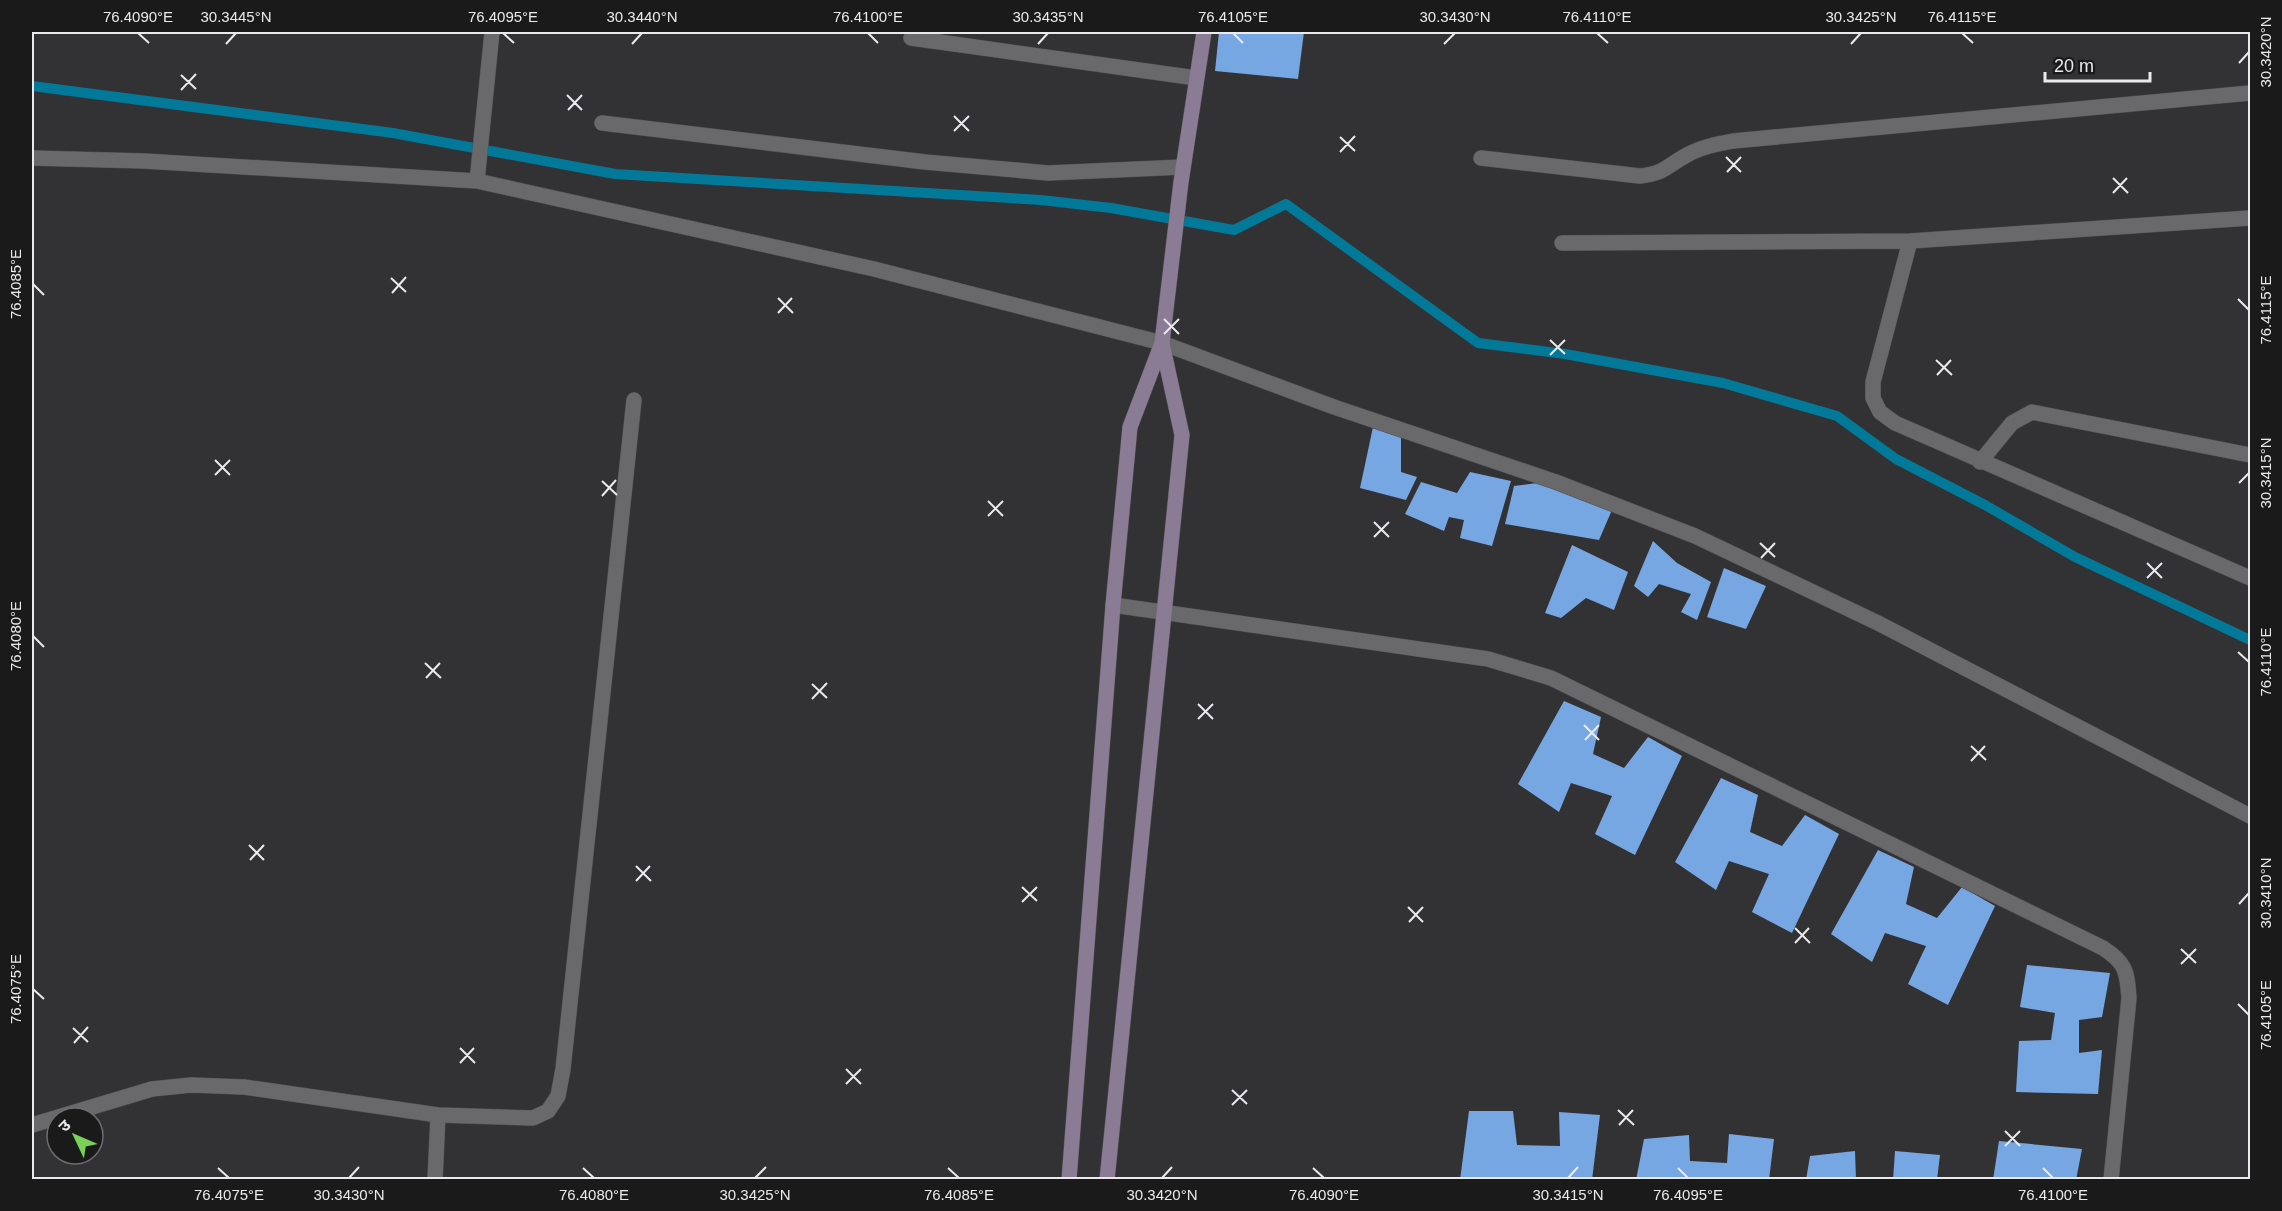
<svg xmlns="http://www.w3.org/2000/svg" width="2282" height="1211" font-family="Helvetica,'Noto Sans Devanagari',sans-serif">
<style>
.lines{fill:none;stroke-linecap:round;stroke-linejoin:round}
.stream{stroke:#037999;stroke-width:10}
.building{fill:#77a7e2}
.street-casing{stroke:#505052;stroke-width:16}
.secondary-casing{stroke:#505052;stroke-width:16}
.street{stroke:#69696c;stroke-width:15}
.secondary{stroke:#8a7c95;stroke-width:15}
.ticks{fill:none;stroke:#eaeaec;stroke-width:2}
.neatline{fill:none;stroke:#eaeaec;stroke-width:2}
.ticks-label{font-size:15px;text-anchor:middle;fill:#eaeaec}
</style>
<rect width="100%" height="100%" fill="#323235"/>
<g class="lines">
<path class="stream" d="M32 86 393 133 615 174 1041 200 1111 208 1234 230 1286 204 1478 343 1565 354 1723 383 1837 416 1896 459 1985 505 2075 557 2250 640"/>
</g>
<path class="building" d="M1219 32H1304L1298 79 1215 71Z
M1373 427 1401 435V472L1417 477 1406 500 1360 488Z
M1470 472 1511 481 1492 546 1460 538 1464 520 1449 517 1444 531 1405 514 1421 482 1457 493Z
M1537 483 1560 489 1612 510 1599 540 1505 524 1514 486Z
M1653 541 1677 563 1711 582 1697 620 1681 612 1691 594 1659 584 1648 597 1634 586Z
M1572 545 1628 572 1614 610 1586 598 1561 618 1545 613Z
M1724 568 1766 586 1746 629 1707 617Z
M1564 701 1601 717 1593 754 1624 768 1648 737 1682 756 1635 855 1595 834 1612 796 1571 783 1559 812 1518 784Z
M1721 778 1758 795 1750 832 1782 846 1805 815 1839 834 1792 933 1752 912 1769 874 1729 861 1716 890 1675 862Z
M1878 850 1914 867 1906 904 1937 918 1962 887 1995 906 1948 1005 1908 984 1926 946 1885 933 1872 962 1831 934Z
M2027 965 2110 973 2102 1017 2079 1020V1053L2102 1050 2098 1094 2016 1092 2019 1041 2051 1040 2055 1013 2020 1007Z
M1469 1111H1513L1517 1145 1560 1146 1559 1112 1600 1115 1592 1180H1460Z
M1729 1134 1774 1139 1769 1180H1636L1644 1139 1689 1135 1690 1161 1727 1163Z
M1999 1141 2082 1149 2076 1180H1993Z
M1855 1151 1856 1180H1806L1810 1156Z
M1895 1151 1940 1155 1937 1180H1893Z"/>
<g class="lines">
<defs>
<path id="street" d="M911 38 1196 78
M602 123 925 162 1048 173 1183 167
M32 158 144 161 477 181 874 269 1162 343 1334 407 1556 482 1695 536 1878 623 2250 816
M1481 158 1640 176C1666 173 1666 166 1687 155 1701 147 1717 144 1733 141L2250 93
M477 181 492 32
M1910 241 1873 382V398L1880 412 1895 423 2250 578
M1562 243 1910 241 2250 218
M1980 462 2012 423 2032 412 2250 455
M1113 605 1488 659 1551 678 2103 948C2126 963 2127 971 2129 998L2111 1180
M32 1125 152 1089 191 1085 244 1087 438 1115 533 1118 548 1111 558 1096 563 1069 634 400
M435 1180 438 1115"/>
<path id="secondary" d="M1069 1180 1113 605 1130 427 1162 343 1181 182 1204 32
M1107 1180 1182 435 1162 343"/>
</defs>
<use href="#street" class="street-casing"/>
<use href="#secondary" class="secondary-casing"/>
<use href="#street" class="street"/>
<use href="#secondary" class="secondary"/>
</g>
<path class="ticks" d="M138 33 149 43M503 33 514 43M868 33 878 43M1233 33 1243 43M1597 33 1608 43M1962 33 1973 43M226 44 236 33M632 44 642 33M1038 44 1048 33M1444 44 1455 33M1851 44 1861 33M2239 63 2249 52M181 75 196 89M181 90 196 74M567 95 582 110M568 110 582 95M954 116 969 131M954 131 969 116M1340 137 1355 151M1340 152 1355 136M1726 157 1741 172M1727 172 1741 157M2113 178 2128 193M2113 193 2127 178M391 278 406 292M33 284 44 295M392 293 406 277M778 298 793 313M2238 299 2249 310M778 313 792 298M1164 319 1179 334M1164 334 1179 319M1550 340 1565 354M1550 355 1565 340M1936 360 1952 375M1937 375 1951 360M215 460 230 475M215 475 230 460M602 481 617 495M2239 483 2249 473M602 496 616 480M988 501 1003 516M988 516 1003 501M1374 522 1389 537M1374 537 1389 522M1760 543 1775 557M1761 558 1775 543M2147 563 2162 578M2147 578 2162 563M33 636 44 647M2238 652 2249 662M425 663 441 678M426 678 440 663M812 684 827 698M812 699 827 683M1198 704 1213 719M1198 719 1213 704M1584 725 1599 740M1585 740 1599 725M1971 746 1986 760M1971 761 1985 746M249 845 264 860M250 860 264 845M636 866 651 881M636 881 650 866M1022 887 1037 901M1022 902 1037 887M2239 904 2249 893M1408 907 1423 922M1409 922 1423 907M1795 928 1810 943M1795 943 1809 928M2181 949 2196 963M2181 964 2196 949M33 989 44 999M2238 1004 2249 1015M73 1028 88 1042M74 1043 88 1027M460 1048 475 1063M460 1063 474 1048M846 1069 861 1084M846 1084 861 1069M1232 1090 1247 1104M1232 1105 1247 1090M1618 1110 1634 1125M1619 1125 1633 1110M2005 1131 2020 1146M2005 1146 2020 1131M218 1168 229 1178M583 1168 594 1178M948 1168 959 1178M1313 1168 1324 1178M1678 1168 1688 1178M2043 1168 2053 1178M349 1178 359 1167M755 1178 766 1167M1162 1178 1172 1167M1568 1178 1578 1167"/>
<rect width="2282" height="1211" fill="none" stroke="#1a1a1b" stroke-width="66"/>
<g transform="translate(75 1136) rotate(314)"><circle r="28" fill="#1a1a1b" stroke="#6d6d6f" stroke-width="1.5"/>
<path d="M0-4.5L10 22L0 15L-10 22Z" fill="#79d158"/>
<text y="-9" font-size="16" font-weight="bold" text-anchor="middle" fill="#eaeaec">उ</text>
</g>
<path d="M2045 72v9h105v-9" fill="none" stroke="#eaeaec" stroke-width="3"/>
<text x="2054" y="72" font-size="18" fill="#eaeaec" stroke="#1a1a1b" stroke-width="4.5" paint-order="stroke">20 m</text>
<rect x="33" y="33" width="2216" height="1145" class="neatline"/>
<g class="ticks-label">
<text x="138" y="22">76.4090°E</text>
<text x="236" y="22">30.3445°N</text>
<text x="503" y="22">76.4095°E</text>
<text x="642" y="22">30.3440°N</text>
<text x="868" y="22">76.4100°E</text>
<text x="1048" y="22">30.3435°N</text>
<text x="1233" y="22">76.4105°E</text>
<text x="1455" y="22">30.3430°N</text>
<text x="1597" y="22">76.4110°E</text>
<text x="1861" y="22">30.3425°N</text>
<text x="1962" y="22">76.4115°E</text>
<text transform="translate(2266 52) rotate(-90)" y="5">30.3420°N</text>
<text transform="translate(16 284) rotate(-90)" y="5">76.4085°E</text>
<text transform="translate(2266 310) rotate(-90)" y="5">76.4115°E</text>
<text transform="translate(2266 473) rotate(-90)" y="5">30.3415°N</text>
<text transform="translate(16 636) rotate(-90)" y="5">76.4080°E</text>
<text transform="translate(2266 662) rotate(-90)" y="5">76.4110°E</text>
<text transform="translate(2266 893) rotate(-90)" y="5">30.3410°N</text>
<text transform="translate(16 989) rotate(-90)" y="5">76.4075°E</text>
<text transform="translate(2266 1015) rotate(-90)" y="5">76.4105°E</text>
<text x="229" y="1200">76.4075°E</text>
<text x="349" y="1200">30.3430°N</text>
<text x="594" y="1200">76.4080°E</text>
<text x="755" y="1200">30.3425°N</text>
<text x="959" y="1200">76.4085°E</text>
<text x="1162" y="1200">30.3420°N</text>
<text x="1324" y="1200">76.4090°E</text>
<text x="1568" y="1200">30.3415°N</text>
<text x="1688" y="1200">76.4095°E</text>
<text x="2053" y="1200">76.4100°E</text>
</g>
</svg>
